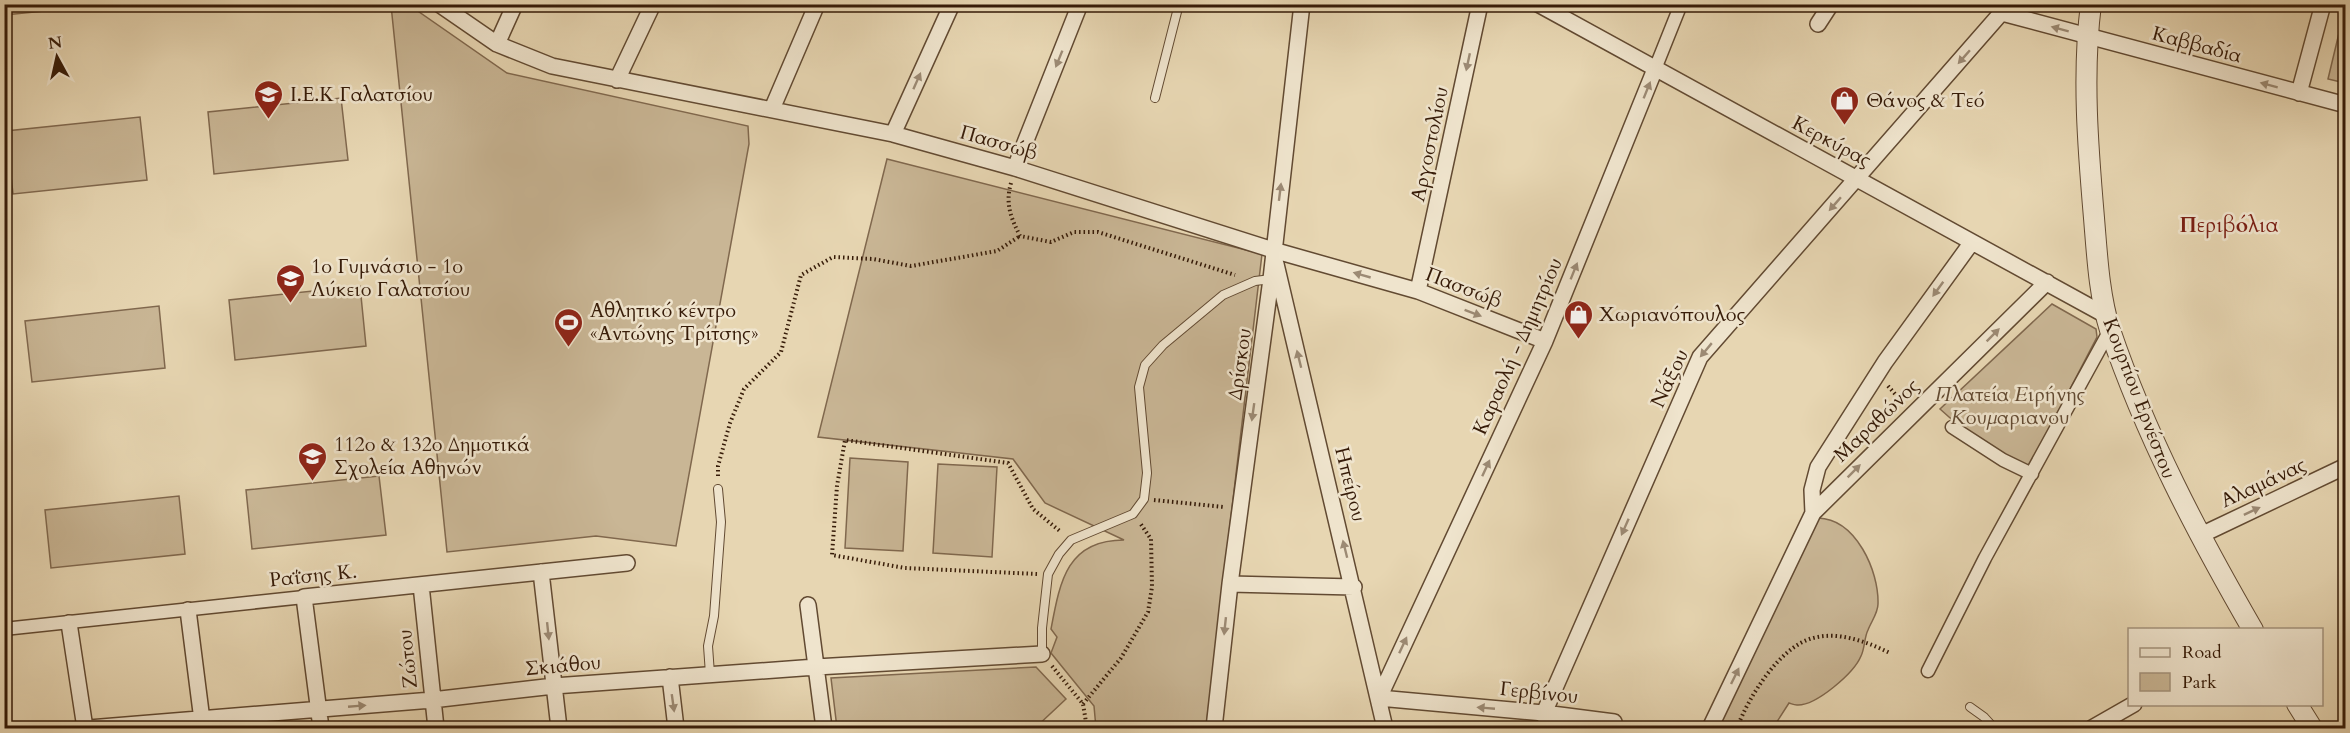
<svg xmlns="http://www.w3.org/2000/svg" width="2350" height="733" font-family="Cardo,serif">
<style>
.green{fill:#c9b695;stroke:#80684e;stroke-width:1.5}
.lines{fill:none;stroke-linecap:round;stroke-linejoin:round}
.service-casing{stroke:#624a32;stroke-width:10}
.pedestrian-casing{stroke:#624a32;stroke-width:15}
.minor-casing{stroke:#624a32;stroke-width:18}
.tertiary-casing{stroke:#624a32;stroke-width:22}
.path{stroke:#361b08;stroke-width:4;stroke-dasharray:1.5 3;stroke-linecap:butt}
.service{stroke:#efe4cd;stroke-width:8}
.pedestrian{stroke:#efe4cd;stroke-width:12}
.minor{stroke:#efe4cd;stroke-width:15}
.tertiary{stroke:#efe4cd;stroke-width:20}
.oneway{fill:#9c8a74}
.labels{text-anchor:middle;stroke-width:5;stroke-linejoin:round;paint-order:stroke}
.street-label{font-size:20px;fill:#361b08;stroke:#efe4cd}
.poi-label{font-size:20px;fill:#361b08;stroke:#efe4cd;text-anchor:start}
.park-label{font-size:20px;font-style:italic;fill:#624a32;stroke:#efe4cd}
.neighbourhood-label{font-size:21px;font-weight:bold;fill:#7a1f14;stroke:#efe4cd}
</style>
<rect width="100%" height="100%" fill="#e7d6b2"/>
<filter id="stains"><feTurbulence type="fractalNoise" baseFrequency=".00333" numOctaves="4"/><feColorMatrix values="0 0 0 0 .2 0 0 0 0 .09 0 0 0 0 .02 0 0 0 .5 -.17"/></filter>
<radialGradient id="worn" r=".72"><stop offset=".6" stop-color="#630" stop-opacity="0"/><stop offset="1" stop-color="#630" stop-opacity=".3"/></radialGradient>
<path class="green" d="M5 4H104V5L5 15Z
M391 5H409L507 73 748 126 749 144 676 546 596 536 447 552Z
M2345 8V83L2328 79Z
M341 98 348 160 214 174 208 112Z
M140 117 147 180 13 194 6 131Z
M887 159 1262 254 1206 728H1096L1094 706 1051 653 1057 637 1051 629C1060 581 1067 540 1124 540L1045 503 1013 459 818 437Z
M360 286 366 346 235 360 229 300Z
M2052 304 2096 329 2097 337 2029 468C1996 453 1967 434 1940 409Z
M159 306 165 368 32 382 25 321Z
M850 458 908 462 903 551 845 548Z
M938 464 997 467 992 557 933 553Z
M379 476 386 535 252 549 246 490Z
M179 496 185 554 51 568 45 510Z
M1818 518C1856 519 1879 571 1878 604 1878 613 1871 622 1868 630 1864 638 1865 648 1861 656 1854 673 1816 706 1797 705 1794 705 1792 704 1789 703L1773 728H1717Z
M1036 667 1066 699 1035 728H837L831 678Z"/>
<g class="lines">
<defs>
<path id="service" d="M1155 98 1179 4
M1042 654V628L1048 574 1059 554 1071 540 1133 514 1144 499 1147 473 1139 387 1145 365 1163 345 1223 295 1255 281 1271 279
M710 674 708 646 714 616 721 522 718 489
M1970 707 1984 717 1994 728"/>
<path id="pedestrian" d="M1655 69 1681 4
M1952 427 2003 460 2032 474
M4 629 304 597
M1928 671 1985 558 2110 330"/>
<path id="minor" d="M439 4 497 44 552 66 893 134 1015 168 1273 250 1418 291 1545 341
M1538 4 2107 316
M2002 13 2346 105
M1818 24 1831 4
M497 44 515 4
M617 80 653 4
M2299 93 2323 4
M772 109 817 4
M893 134 952 4
M1015 168 1080 4
M1276 264 1385 728
M1418 291 1480 4
M1813 513 1812 490 1818 467 1885 362 1972 242
M2199 536 2346 466
M541 572 559 728
M1230 584 1354 587
M421 585 436 728
M808 605 824 728
M188 610 203 728
M69 623 85 728
M670 677 676 728
M1544 713 1700 357 2009 4
M1544 713 1548 728
M1614 722 1544 713 1379 698 1545 341 1655 69
M89 728 432 700 554 686 816 667 1042 654
M321 728 304 597 627 563
M1214 728 1230 584 1271 279 1302 4
M1710 728 1813 513 2047 282
M2092 728 2134 704"/>
<path id="tertiary" d="M2091 4C2082 74 2088 148 2094 218 2097 254 2099 295 2110 330 2146 436 2197 533 2253 630
M2297 704 2312 728"/>
</defs>
<use href="#service" class="service-casing"/>
<use href="#pedestrian" class="pedestrian-casing"/>
<use href="#minor" class="minor-casing"/>
<use href="#tertiary" class="tertiary-casing"/>
<path class="path" d="M1011 183C1005 204 1011 218 1020 236L1051 242 1074 232H1098L1235 275
M1888 386 1903 403
M718 476V466L730 423 744 389 781 352 801 275 833 257 873 259 911 266 997 251 1020 236
M1154 500 1224 507
M1037 574 905 568 832 555 837 486 845 440 1008 463 1033 509 1061 532
M1052 666 1083 704 1087 728
M1083 704 1121 658 1148 612 1152 587 1151 539 1140 523
M1630 723 1694 728
M1737 728C1748 698 1780 646 1813 638 1839 631 1867 642 1890 653"/>
<use href="#service" class="service"/>
<use href="#pedestrian" class="pedestrian"/>
<use href="#minor" class="minor"/>
<use href="#tertiary" class="tertiary"/>
</g>
<defs><path id="oneway-solid" d="M-6-.8H1V-3.2L6.5 0L1 3.2V.8H-6Z" transform="scale(1.5)"/></defs>
<g class="oneway">
<use href="#oneway-solid" transform="translate(2060 29) rotate(-165)"/>
<use href="#oneway-solid" transform="translate(1964 57) rotate(131)"/>
<use href="#oneway-solid" transform="translate(1059 59) rotate(112)"/>
<use href="#oneway-solid" transform="translate(1468 62) rotate(102)"/>
<use href="#oneway-solid" transform="translate(917 81) rotate(-66)"/>
<use href="#oneway-solid" transform="translate(2269 85) rotate(-165)"/>
<use href="#oneway-solid" transform="translate(1647 90) rotate(-68)"/>
<use href="#oneway-solid" transform="translate(1280 192) rotate(-83)"/>
<use href="#oneway-solid" transform="translate(1835 204) rotate(131)"/>
<use href="#oneway-solid" transform="translate(1574 271) rotate(-68)"/>
<use href="#oneway-solid" transform="translate(1362 275) rotate(-164)"/>
<use href="#oneway-solid" transform="translate(1938 289) rotate(126)"/>
<use href="#oneway-solid" transform="translate(1473 313) rotate(21)"/>
<use href="#oneway-solid" transform="translate(1993 335) rotate(-45)"/>
<use href="#oneway-solid" transform="translate(1706 350) rotate(130)"/>
<use href="#oneway-solid" transform="translate(1299 359) rotate(-104)"/>
<use href="#oneway-solid" transform="translate(1253 412) rotate(98)"/>
<use href="#oneway-solid" transform="translate(1486 468) rotate(-65)"/>
<use href="#oneway-solid" transform="translate(1854 471) rotate(-45)"/>
<use href="#oneway-solid" transform="translate(2252 511) rotate(-25)"/>
<use href="#oneway-solid" transform="translate(1625 527) rotate(114)"/>
<use href="#oneway-solid" transform="translate(1345 549) rotate(-104)"/>
<use href="#oneway-solid" transform="translate(1225 626) rotate(96)"/>
<use href="#oneway-solid" transform="translate(548 631) rotate(84)"/>
<use href="#oneway-solid" transform="translate(1403 645) rotate(-65)"/>
<use href="#oneway-solid" transform="translate(1735 676) rotate(-64)"/>
<use href="#oneway-solid" transform="translate(673 703) rotate(82)"/>
<use href="#oneway-solid" transform="translate(357 706) rotate(-5)"/>
<use href="#oneway-solid" transform="translate(1486 708) rotate(-175)"/>
</g>
<defs>
<symbol id="school-pin" viewBox="-11 -11 22 30"><path d="M0 17L-7.5 6A9.5 9.5 0 1 1 7.5 6Z" fill="#8f2418" stroke="#efe4cd"/><path d="M0-5L7-2L0 1L-7-2ZM-4 1L0 2.5L4 1V4Q0 6-4 4Z" fill="#fff"/></symbol>
<symbol id="shop-pin" viewBox="-11 -11 22 30"><path d="M0 17L-7.5 6A9.5 9.5 0 1 1 7.5 6Z" fill="#8f2418" stroke="#efe4cd"/><path d="M-5-2.5h2.3a2.7 3.5 0 0 1 5.4 0H5L5.5 6h-11ZM-1.5-2.5h3a1.5 2.3 0 0 0-3 0Z" fill="#fff"/></symbol>
<symbol id="stadium-pin" viewBox="-11 -11 22 30"><path d="M0 17L-7.5 6A9.5 9.5 0 1 1 7.5 6Z" fill="#8f2418" stroke="#efe4cd"/><path d="M0-5a6.5 5 0 1 0 0 10a6.5 5 0 1 0 0-10ZM-3.5-1.8h7v3.6h-7Z" fill="#fff"/></symbol>
</defs>
<g fill-rule="evenodd">
<use href="#school-pin" x="252" y="78" width="33" height="45"/>
<use href="#shop-pin" x="1828" y="84" width="33" height="45"/>
<use href="#school-pin" x="274" y="262" width="33" height="45"/>
<use href="#shop-pin" x="1562" y="298" width="33" height="45"/>
<use href="#stadium-pin" x="552" y="306" width="33" height="45"/>
<use href="#school-pin" x="296" y="440" width="33" height="45"/>
</g>
<g class="labels">
<g class="street-label">
<text transform="translate(2197 44) rotate(15)" y="7">Καββαδία</text>
<text transform="translate(1832 141) rotate(28)" y="7">Κερκύρας</text>
<text transform="translate(999 142) rotate(16)" y="7">Πασσώβ</text>
<text transform="translate(1429 144) rotate(-78)" y="7">Αργοστολίου</text>
<text transform="translate(1464 287) rotate(21)" y="7">Πασσώβ</text>
<text transform="translate(1517 346) rotate(-66)" y="7">Καραολή - Δημητρίου</text>
<text transform="translate(1239 364) rotate(-82)" y="7">Δρίσκου</text>
<text transform="translate(1669 378) rotate(-65)" y="7">Νάξου</text>
<text transform="translate(2140 398) rotate(69)" y="7">Κουρτίου Ερνέστου</text>
<text transform="translate(1876 420) rotate(-44)" y="7">Μαραθώνος</text>
<text transform="translate(2263 482) rotate(-25)" y="7">Αλαμάνας</text>
<text transform="translate(1351 484) rotate(76)" y="7">Ηπείρου</text>
<text transform="translate(313 575) rotate(-6)" y="7">Ραΐσης Κ.</text>
<text transform="translate(407 659) rotate(-96)" y="7">Ζώτου</text>
<text transform="translate(563 665) rotate(-5)" y="7">Σκιάθου</text>
<text transform="translate(1539 692) rotate(6)" y="7">Γερβίνου</text>
</g>
<g class="poi-label">
<text x="290" y="101">Ι.Ε.Κ Γαλατσίου</text>
<text x="1866" y="107">Θάνος &amp; Τεό</text>
<text x="311" y="273">1ο Γυμνάσιο - 1ο<tspan x="311" dy="23">Λύκειο Γαλατσίου</tspan></text>
<text x="590" y="317">Αθλητικό κέντρο<tspan x="590" dy="23">«Αντώνης Τρίτσης»</tspan></text>
<text x="1599" y="321">Χωριανόπουλος</text>
<text x="334" y="451">112ο &amp; 132ο Δημοτικά<tspan x="334" dy="23">Σχολεία Αθηνών</tspan></text>
</g>
<g class="park-label">
<text x="2010" y="401">Πλατεία Ειρήνης<tspan x="2010" dy="23">Κουμαριανου</tspan></text>
</g>
<g class="neighbourhood-label">
<text x="2229" y="232">Περιβόλια</text>
</g>
</g>
<rect width="2350" height="733" fill="none" stroke="#e7d6b2" stroke-width="24"/>
<rect x="6" y="6" width="2338" height="721" fill="none" stroke="#361b08" stroke-width="3"/>
<rect x="12" y="12" width="2326" height="709" fill="none" stroke="#361b08" stroke-width="1.5"/>
<rect x="2128" y="628" width="195" height="78" fill="#efe4cd" stroke="#a5947e" stroke-width="1.5"/>
<rect x="2140" y="648" width="30" height="9" fill="#efe4cd" stroke="#a5947e" stroke-width="1.5"/>
<text x="2182" y="658" font-size="18" fill="#361b08">Road</text>
<rect x="2140" y="673" width="30" height="18" fill="#c9b695" stroke="#a5947e" stroke-width="1.5"/>
<text x="2182" y="688" font-size="18" fill="#361b08">Park</text>
<g transform="translate(57 57) rotate(352)" stroke="#efe4cd" stroke-width="4.5" paint-order="stroke">
<path d="M0-4.5L10 22L0 15L-10 22Z" fill="#361b08"/>
<text y="-9" font-size="16" font-weight="bold" text-anchor="middle" fill="#361b08">N</text>
</g>
<rect width="100%" height="100%" filter="url(#stains)"/>
<rect width="100%" height="100%" fill="url(#worn)"/>
</svg>
